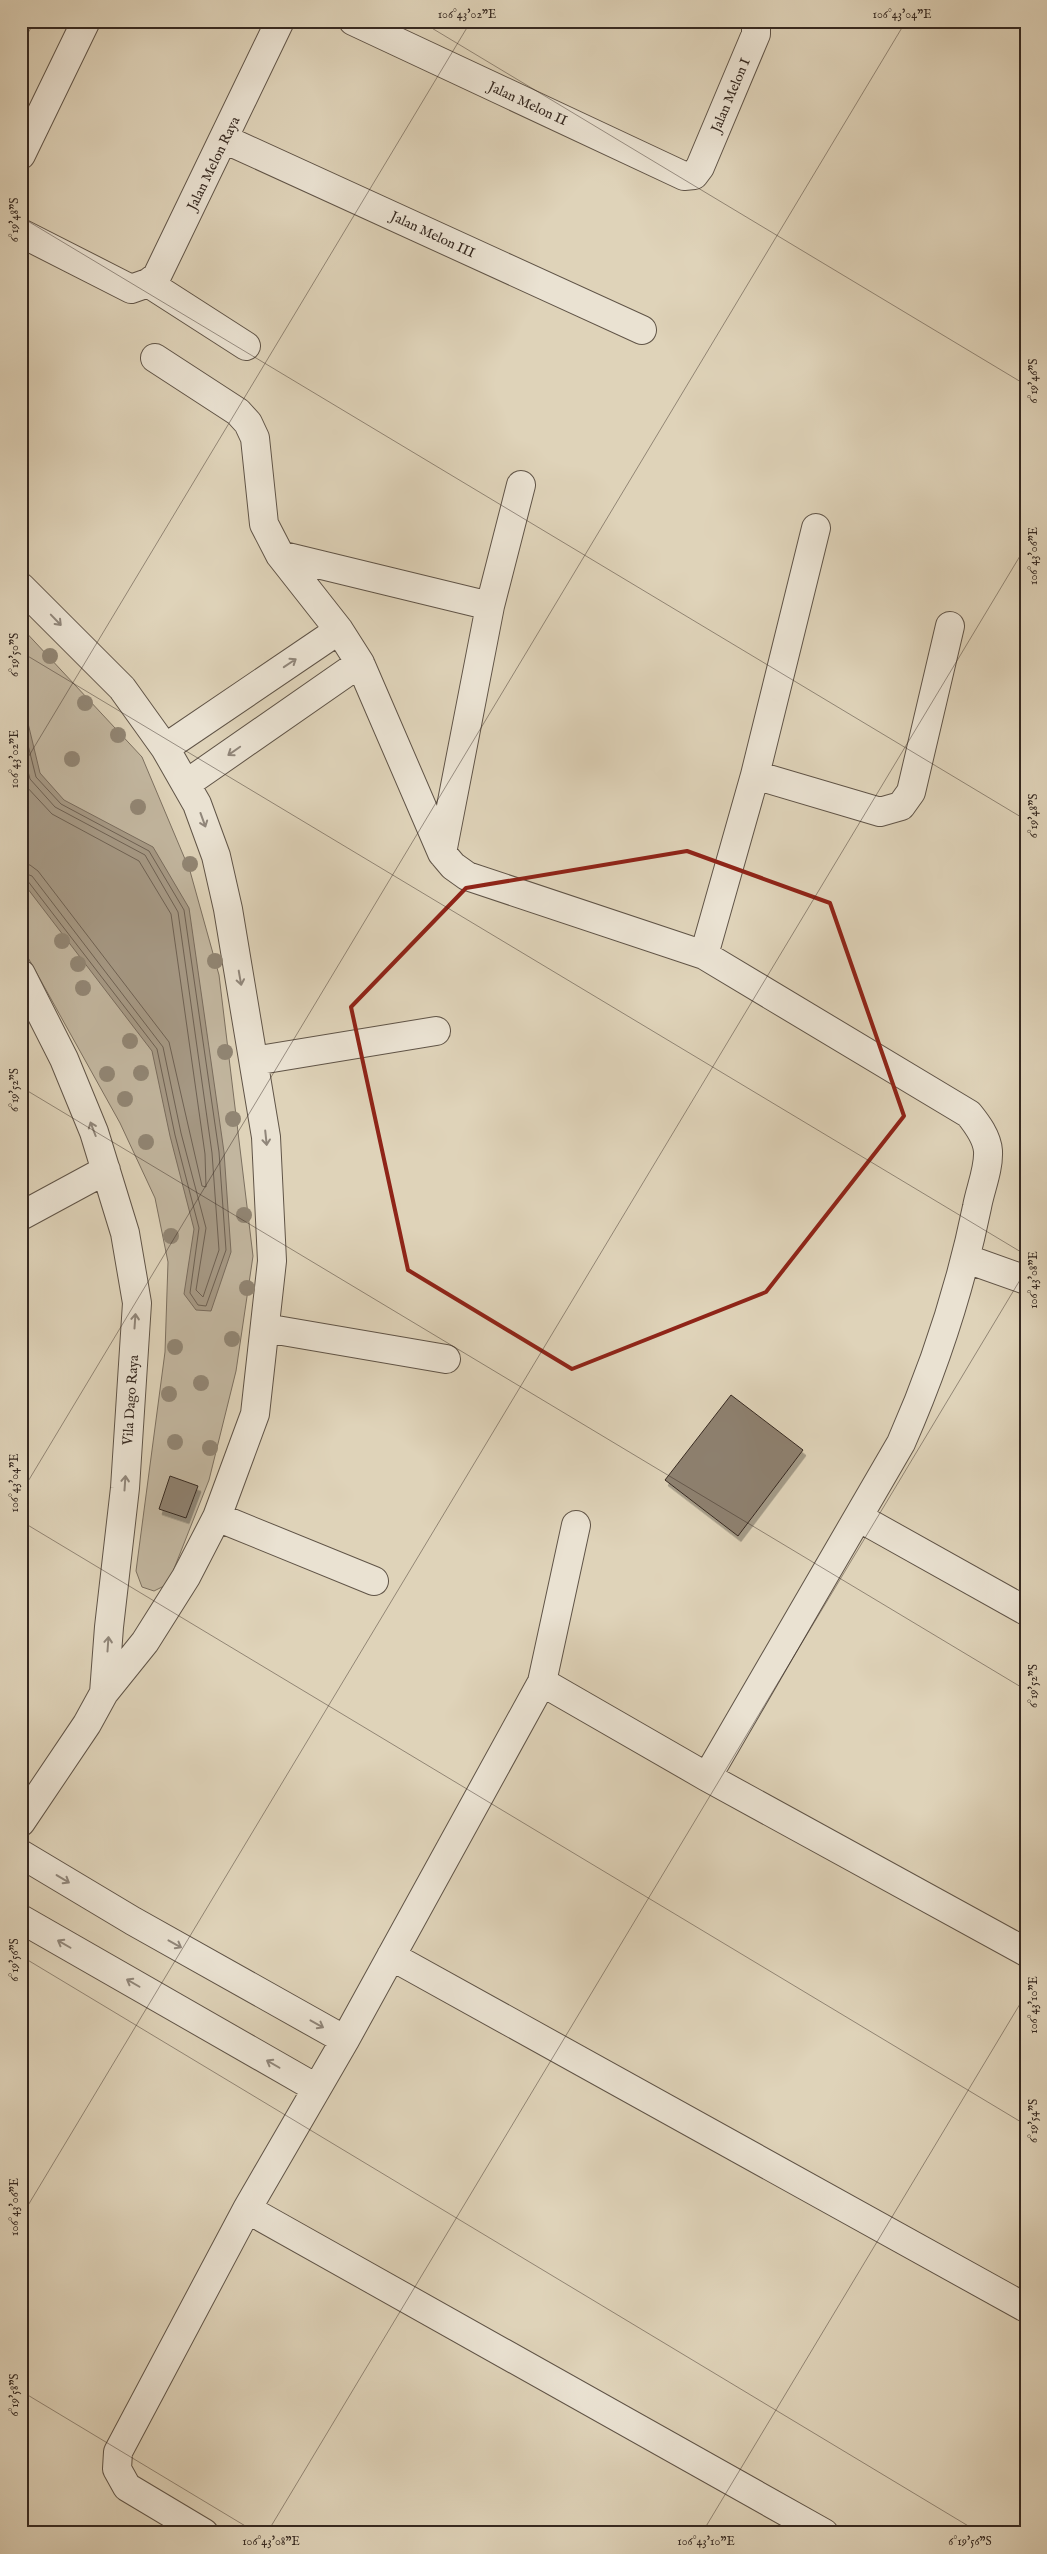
<svg xmlns="http://www.w3.org/2000/svg" width="1047" height="2554" font-family="'IM FELL English',serif">
<style>
.green{fill:#c2b69f;stroke:#7c7060}
.water{fill:#a69985;stroke:#796c5d}
.lines{fill:none;stroke-linecap:round;stroke-linejoin:round}
.shore{stroke:#6e6153;stroke-width:1}
.building{fill:#8e8170;stroke:#362921;filter:url(#shadow)}
.street-casing{stroke:#605447;stroke-width:30}
.street{stroke:#eae2d2;stroke-width:28}
.tree{fill:#918573}
.oneway{stroke:#90867a}
.marked{fill:none;stroke:#8f2418;stroke-width:4;stroke-linejoin:round}
.ticks{fill:none;stroke:#362921;stroke-width:1;stroke-opacity:0.45}
.labels{text-anchor:middle;stroke-width:5;stroke-linejoin:round;paint-order:stroke}
.street-label{font-size:14px;fill:#362921;stroke:#eae2d2}
.neatline{fill:none;stroke:#362921;stroke-width:2}
.ticks-label{font-size:12px;text-anchor:middle;fill:#362921}
</style>
<defs>
<filter id="shadow"><feDropShadow dx="3" dy="5.5" stdDeviation="0" flood-color="#0004"/></filter>
</defs>
<rect width="100%" height="100%" fill="#dfd3b9"/>
<filter id="stains"><feTurbulence type="fractalNoise" baseFrequency=".004" numOctaves="4"/><feColorMatrix values="0 0 0 0 .2 0 0 0 0 .09 0 0 0 0 .02 0 0 0 .5 -.17"/></filter>
<radialGradient id="worn" r=".72"><stop offset=".6" stop-color="#630" stop-opacity="0"/><stop offset="1" stop-color="#630" stop-opacity=".3"/></radialGradient>
<path class="green" d="M21 627 142 757 190 871 219 975 253 1256 236 1371 209 1480 168 1584 154 1591 142 1587 136 1571 165 1352 168 1262 155 1198 120 1123 21 945Z"/>
<path class="water" d="M21 694 40 773 64 800 153 847 189 908 224 1152 231 1252 211 1311 196 1310 184 1294 194 1229 170 1136 152 1051 21 880Z"/>
<g class="lines">
<path class="shore" d="M21 717 36 777 61 804 149 851 184 910 219 1152 226 1250 206 1306 198 1305 190 1293 199 1228 175 1135 157 1049 27 880 21 878
M21 744 30 779 55 807 145 855 178 912 212 1153 219 1250 203 1297 196 1290 206 1228 181 1133 163 1047 32 876 21 872
M21 777 25 785 52 814 139 861 171 914 205 1154 206 1187 202 1186 169 1042 38 871 30 865 21 864"/>
</g>
<path class="building" d="M731 1395 803 1450 738 1536 665 1480Z
M170 1476 198 1486 186 1518 159 1509Z"/>
<g class="lines">
<defs>
<path id="street" d="M353 21 684 176 694 175 700 167 756 34V21
M224 139 642 330
M21 155 86 21
M21 233 131 289 148 283 157 276 280 21
M148 283 246 346
M155 358 238 412 248 423 255 438 264 524 280 555 339 630 360 663 442 853 453 866 467 876 704 955 969 1114C977 1124 987 1137 988 1151 989 1169 980 1190 977 1207 960 1290 935 1366 901 1443L707 1777
M280 555 490 606
M21 587 122 688 165 748 197 804 216 856 228 909 266 1137 272 1261 255 1414 217 1517 186 1577 145 1642 104 1693
M165 748 339 630
M755 775 880 812 901 806 911 792 950 626
M186 784 360 663
M442 853 490 606 521 485
M704 955 755 775 816 528
M21 974 64 1059 94 1132 125 1233 137 1303 125 1488 109 1627 104 1693 87 1724 21 1822
M254 1061 436 1031
M21 1216 106 1170
M967 1259 1026 1280
M265 1328 446 1359
M217 1517 374 1581
M858 1517 1026 1611
M542 1682 707 1777 1026 1952
M21 1854 133 1921 345 2040
M21 1919 316 2088
M391 1956 1026 2308
M247 2209 824 2533
M204 2533 127 2487 117 2469 118 2452 247 2209 345 2040 542 1682 576 1525"/>
</defs>
<use href="#street" class="street-casing"/>
<use href="#street" class="street"/>
</g>
<g class="tree">
<circle cx="50" cy="656" r="8"/>
<circle cx="85" cy="703" r="8"/>
<circle cx="118" cy="735" r="8"/>
<circle cx="72" cy="759" r="8"/>
<circle cx="138" cy="807" r="8"/>
<circle cx="190" cy="864" r="8"/>
<circle cx="62" cy="941" r="8"/>
<circle cx="215" cy="961" r="8"/>
<circle cx="78" cy="964" r="8"/>
<circle cx="83" cy="988" r="8"/>
<circle cx="130" cy="1041" r="8"/>
<circle cx="225" cy="1052" r="8"/>
<circle cx="141" cy="1073" r="8"/>
<circle cx="107" cy="1074" r="8"/>
<circle cx="125" cy="1099" r="8"/>
<circle cx="233" cy="1119" r="8"/>
<circle cx="146" cy="1142" r="8"/>
<circle cx="244" cy="1215" r="8"/>
<circle cx="171" cy="1236" r="8"/>
<circle cx="247" cy="1288" r="8"/>
<circle cx="232" cy="1339" r="8"/>
<circle cx="175" cy="1347" r="8"/>
<circle cx="201" cy="1383" r="8"/>
<circle cx="169" cy="1394" r="8"/>
<circle cx="175" cy="1442" r="8"/>
<circle cx="210" cy="1448" r="8"/>
</g>
<defs><path id="oneway-shaft" d="M-6 0H5M1.5-3L5.5 0L1.5 3" fill="none" stroke-width="1.6" stroke-linecap="round" stroke-linejoin="round" transform="scale(1.25)"/></defs>
<g class="oneway">
<use href="#oneway-shaft" transform="translate(56 620) rotate(46)"/>
<use href="#oneway-shaft" transform="translate(290 663) rotate(-34)"/>
<use href="#oneway-shaft" transform="translate(234 751) rotate(145)"/>
<use href="#oneway-shaft" transform="translate(203 820) rotate(70)"/>
<use href="#oneway-shaft" transform="translate(240 978) rotate(80)"/>
<use href="#oneway-shaft" transform="translate(93 1129) rotate(-111)"/>
<use href="#oneway-shaft" transform="translate(266 1138) rotate(84)"/>
<use href="#oneway-shaft" transform="translate(135 1321) rotate(-86)"/>
<use href="#oneway-shaft" transform="translate(125 1483) rotate(-86)"/>
<use href="#oneway-shaft" transform="translate(108 1644) rotate(-86)"/>
<use href="#oneway-shaft" transform="translate(63 1879) rotate(31)"/>
<use href="#oneway-shaft" transform="translate(64 1944) rotate(-150)"/>
<use href="#oneway-shaft" transform="translate(175 1944) rotate(29)"/>
<use href="#oneway-shaft" transform="translate(133 1983) rotate(-150)"/>
<use href="#oneway-shaft" transform="translate(317 2024) rotate(29)"/>
<use href="#oneway-shaft" transform="translate(273 2064) rotate(-150)"/>
</g>
<path class="marked" d="M687 851 830 903 904 1116 766 1292 572 1369 408 1270 351 1007 466 888Z"/>
<path class="ticks" d="M420 21 1026 385M21 45 35 21M21 217 1026 820M21 652 1026 1255M21 769 471 21M21 1087 1026 1690M21 1493 906 21M21 1521 1026 2125M21 1956 980 2533M21 2217 1026 546M21 2391 257 2533M267 2533 1026 1270M702 2533 1026 1994"/>
<g class="labels">
<g class="street-label">
<text transform="translate(730 95) rotate(-67)" y="5">Jalan Melon I</text>
<text transform="translate(528 103) rotate(25)" y="5">Jalan Melon II</text>
<text transform="translate(213 163) rotate(-64)" y="5">Jalan Melon Raya</text>
<text transform="translate(433 234) rotate(25)" y="5">Jalan Melon III</text>
<text transform="translate(130 1400) rotate(-86)" y="5">Vila Dago Raya</text>
</g>
</g>
<rect width="1047" height="2554" fill="none" stroke="#dfd3b9" stroke-width="55"/>
<rect x="28" y="28" width="992" height="2498" class="neatline"/>
<g class="ticks-label">
<text x="467" y="18">106°43'02"E</text>
<text x="902" y="18">106°43'04"E</text>
<text transform="translate(14 220) rotate(-90)" y="4">6°19'48"S</text>
<text transform="translate(1033 381) rotate(-90)" y="4">6°19'46"S</text>
<text transform="translate(1033 556) rotate(-90)" y="4">106°43'06"E</text>
<text transform="translate(14 655) rotate(-90)" y="4">6°19'50"S</text>
<text transform="translate(14 759) rotate(-90)" y="4">106°43'02"E</text>
<text transform="translate(1033 816) rotate(-90)" y="4">6°19'48"S</text>
<text transform="translate(14 1090) rotate(-90)" y="4">6°19'52"S</text>
<text transform="translate(1033 1280) rotate(-90)" y="4">106°43'08"E</text>
<text transform="translate(14 1483) rotate(-90)" y="4">106°43'04"E</text>
<text transform="translate(1033 1686) rotate(-90)" y="4">6°19'52"S</text>
<text transform="translate(14 1960) rotate(-90)" y="4">6°19'56"S</text>
<text transform="translate(1033 2005) rotate(-90)" y="4">106°43'10"E</text>
<text transform="translate(1033 2121) rotate(-90)" y="4">6°19'54"S</text>
<text transform="translate(14 2207) rotate(-90)" y="4">106°43'06"E</text>
<text transform="translate(14 2395) rotate(-90)" y="4">6°19'58"S</text>
<text x="271" y="2545">106°43'08"E</text>
<text x="706" y="2545">106°43'10"E</text>
<text x="970" y="2545">6°19'56"S</text>
</g>
<rect width="100%" height="100%" filter="url(#stains)"/>
<rect width="100%" height="100%" fill="url(#worn)"/>
</svg>
